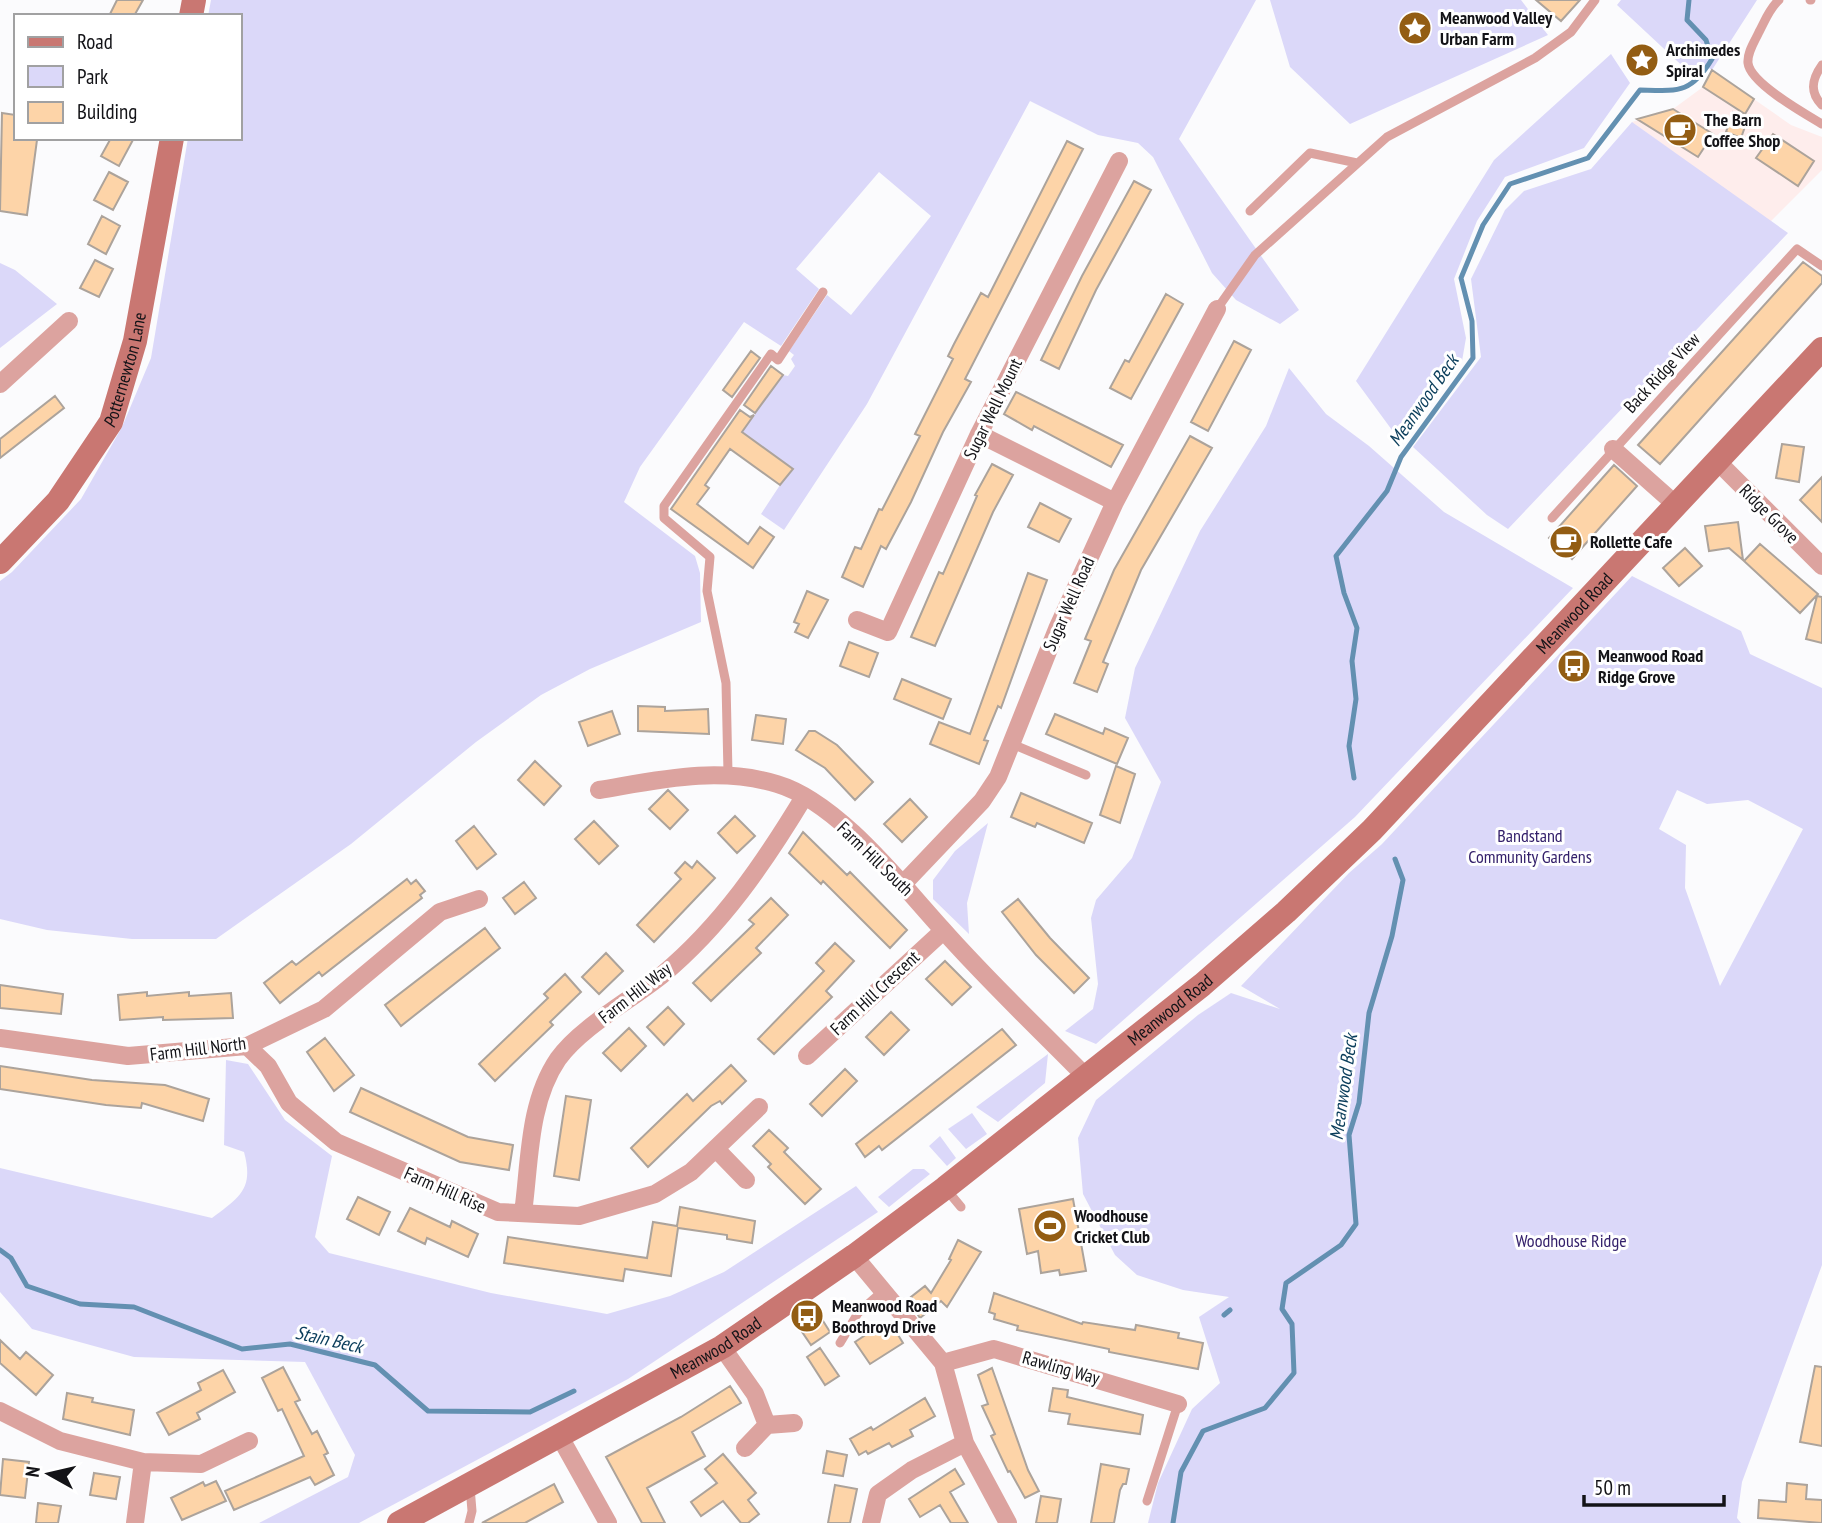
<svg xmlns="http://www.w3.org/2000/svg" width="1822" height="1523" font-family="'PT Sans Narrow',sans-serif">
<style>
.commercial{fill:#feedec}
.green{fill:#dbd8f9;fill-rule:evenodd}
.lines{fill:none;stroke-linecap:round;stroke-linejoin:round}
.stream{stroke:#6390b1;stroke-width:5}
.building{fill:#fdd4a8;stroke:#aca39b;stroke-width:2}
.lane{stroke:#dca39f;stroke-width:9}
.street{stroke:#dca39f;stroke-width:18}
.secondary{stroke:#c97772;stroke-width:24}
.labels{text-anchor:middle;stroke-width:6;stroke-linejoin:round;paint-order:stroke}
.poi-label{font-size:18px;font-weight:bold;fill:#131317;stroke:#fff;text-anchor:start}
.street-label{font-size:18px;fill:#131317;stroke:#fff}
.park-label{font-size:18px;fill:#34216b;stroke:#fff}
.water-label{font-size:19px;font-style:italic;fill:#0a3d5b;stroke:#fff}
</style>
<rect width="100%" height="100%" fill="#fbfbfd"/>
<path class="commercial" d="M1712 70 1791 125 1822 137V170L1770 222 1632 122 1673 109 1703 87Z"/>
<path class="green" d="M211 0H1256L1179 139 1299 310 1280 324 1236 300 1212 273 1153 157 1138 143 1098 135 1030 101 867 404 784 530 761 514 780 485 742 432 783 375 788 376 795 366 791 359 794 355 789 351 827 295 851 315 931 216 879 172 796 269 819 289 781 346 744 322 640 467 624 502 695 556 700 573 701 622 590 669 541 695 476 742 351 844 216 939H132L47 930 0 919V581L12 572 81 499 122 427 151 358 188 138H240V16H208Z
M1270 0H1521L1548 35 1350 124 1290 67Z
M1621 0H1757L1712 70 1700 63 1697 73 1691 74 1617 5Z
M1611 54 1630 83 1584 148 1505 177 1477 221 1454 279 1466 338 1462 361 1400 441 1356 381 1494 160Z
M1632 122 1788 233 1508 529 1487 515 1413 447 1481 357 1471 279 1505 210 1524 191 1591 169Z
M0 263 15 270 57 304 0 348Z
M1289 368 1326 414 1369 446 1444 512 1573 588 1355 817 1096 1044 1065 1031 1093 1009 1098 984 1091 918 1096 900 1132 858 1161 782 1125 718 1135 668 1200 531 1266 426Z
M1632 576 1741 631 1750 654 1822 688V1265L1742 1482 1737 1518 1741 1523H1148L1158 1483 1192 1409 1220 1383 1199 1317 1229 1297 1183 1290 1137 1275 1115 1255 1083 1194 1078 1138 1096 1100 1198 1015 1231 993 1280 1009 1241 986 1349 873 1382 844ZM1677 790 1707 804 1748 800 1803 829 1720 986 1685 888 1686 845 1659 829Z
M988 823 967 903 969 934 933 899V880L955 851Z
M1048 1054 1045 1083 998 1122 976 1107Z
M226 1060 248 1064 285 1120 332 1156 315 1237 329 1253 491 1293 607 1314 670 1296 724 1272 856 1186 878 1212 628 1379 359 1523H259L348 1477 355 1455 305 1362 134 1357 32 1329 0 1292V1168L212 1218C240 1197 254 1189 244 1152L224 1145Z
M972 1113 987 1134 966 1149 948 1129Z
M940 1136 956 1158 947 1166 929 1146Z
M913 1169H924L930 1174 889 1207 878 1197Z"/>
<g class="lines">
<path class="stream" d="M1354 778 1349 746 1356 699 1352 661 1357 628 1344 593 1336 556 1387 491 1401 457 1473 358 1472 321 1461 278 1483 225 1510 184 1588 158 1640 90C1678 91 1691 94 1712 59L1706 40 1687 20 1689 0
M0 1250 11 1258 27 1286 80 1304 134 1307 242 1349 290 1344 375 1365 428 1411 530 1412 574 1391
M1224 1315 1230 1310
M1173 1523 1181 1472 1203 1431 1265 1408 1294 1373 1292 1324 1282 1309 1286 1283 1341 1245 1356 1224 1349 1135 1359 1103 1369 1013 1392 936 1403 880 1395 859"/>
</g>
<path class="building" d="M117 0H143L134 16H109Z
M1536 0H1580L1561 21Z
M1712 70 1754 99 1745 114 1703 87Z
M1673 109 1713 134 1698 157 1637 119Z
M1733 112 1748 118 1741 138 1726 132Z
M2 113 16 115V138L37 140 27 215 0 211Z
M1773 134 1814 161 1798 186 1756 158Z
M111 138H134L119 166 101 156Z
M1067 141 1083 149 965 379 971 382 943 432 911 502 886 549 881 546 863 587 842 577 855 547 861 549 879 509 882 510 920 436 915 434 953 359 948 356 954 344 981 293 988 297Z
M109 172 128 182 113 210 94 200Z
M1134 181 1151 190 1096 290 1059 369 1041 360 1082 276Z
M102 216 120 226 106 254 88 244Z
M95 260 113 269 99 297 80 288Z
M1803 262 1822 276V283L1660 464 1638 445Z
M1166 294 1183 304 1131 399 1110 388 1125 360 1129 362Z
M1234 341 1251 350 1208 431 1191 422Z
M751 351 760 358 732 397 723 390Z
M771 366 783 375 755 413 744 405Z
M1016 392 1123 445 1111 467 1034 426 1032 430 1004 414Z
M55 396 64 408 0 458V439Z
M740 410 750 417 754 415 742 432 793 469 780 485 730 449 705 485 709 488 697 504 748 544 760 527 774 537 753 568 671 509Z
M1190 436 1212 448 1141 570 1103 662 1108 664 1097 692 1074 683 1091 641 1085 639 1114 570Z
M1782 444 1804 447 1799 482 1776 478Z
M992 464 1013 475 993 512 935 646 911 637 939 572 943 574 977 496 975 495Z
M1614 465 1637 486 1572 559 1549 538Z
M1822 477V522L1800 500Z
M1040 503 1071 519 1059 542 1028 527Z
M1738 522 1743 560 1729 548 1709 551 1705 526Z
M1760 544 1818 594 1800 613 1744 561Z
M1685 548 1702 566 1679 586 1663 568Z
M1028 573 1047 580 1001 708 998 706 984 740 988 741 979 764 930 744 939 722 970 734Z
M807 591 828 600 808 638 795 632 799 624 794 622Z
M1817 596 1822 597V643L1806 639Z
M849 642 878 653 869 677 840 666Z
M902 679 951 699 943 719 894 699Z
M638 706 665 707V711L708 709 709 734 638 731Z
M612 711 620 734 588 746 579 722Z
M1055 714 1103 734 1105 728 1128 738 1117 764 1046 734Z
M756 715 786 719 783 744 752 740Z
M809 731H815L837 745 873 782 855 800 825 768 796 750Z
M535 761 561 786 544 805 518 780Z
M1116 766 1135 774 1120 823 1100 815Z
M668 790 688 810 670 829 649 809Z
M1021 793 1092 823 1084 843 1037 823 1035 827 1011 817Z
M910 799 927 817 902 842 884 824Z
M735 816 755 836 737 853 718 833Z
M594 821 618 846 599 864 575 839Z
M474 826 496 854 477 869 456 841Z
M803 832 847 875 850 872 907 930 890 948 823 881 821 884 789 853Z
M697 861 715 878 654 942 637 925 681 879 675 873 685 862 692 868Z
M407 879 411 884 416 880 425 891 420 895 422 898 322 976 319 972 280 1003 264 983 292 961 296 965Z
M524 882 536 898 515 914 503 898Z
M771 898 788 915 756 948 761 953 711 1001 693 983 754 924 749 920Z
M1018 899 1050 938 1089 978 1074 993 1036 955 1002 912Z
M485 928 500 948 401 1026 385 1005Z
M835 943 854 961 826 991 832 997 774 1054 758 1039 824 971 816 963Z
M606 953 623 971 599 994 582 977Z
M945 961 971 987 952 1005 926 979Z
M565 974 581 992 550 1022 553 1025 495 1081 479 1064 548 998 544 994Z
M0 985 63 994 61 1014 0 1008Z
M147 992V996L189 992V996L231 993 233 1018 163 1020V1017L120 1020 118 995Z
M668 1007 684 1024 664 1045 647 1027Z
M891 1012 909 1030 884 1055 866 1037Z
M629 1028 646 1046 621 1071 603 1053Z
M1002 1029 1016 1045 882 1150 879 1146 865 1157 856 1144Z
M325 1038 354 1075 334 1091 307 1052Z
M731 1065 746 1081 722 1104 720 1101 711 1106 648 1167 631 1148 687 1094 693 1101Z
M0 1066 92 1080 165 1085 209 1099 203 1121 142 1103 141 1108 106 1105 0 1089Z
M845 1069 857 1081 822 1116 810 1104Z
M361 1088 468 1137 513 1145 509 1170 460 1162 350 1112Z
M566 1096 591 1100 579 1180 554 1176Z
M769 1130 788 1148 784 1152 821 1189 805 1204 768 1167 771 1164 753 1146Z
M358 1197 390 1212 379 1235 347 1219Z
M1073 1199 1086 1271 1060 1275 1059 1270 1041 1273 1038 1251 1027 1254 1019 1209Z
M680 1207 755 1221 752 1243 727 1239V1235L678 1228 671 1276 625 1269 623 1281 504 1263 508 1237 647 1258 653 1222 677 1226Z
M410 1208 450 1227 452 1221 478 1234 468 1257 427 1238 425 1244 398 1231Z
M958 1240 981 1252 947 1307 941 1301 920 1318 918 1315 921 1309 911 1297 925 1286 931 1293 951 1260 949 1259Z
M994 1293 1082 1324 1083 1322 1135 1330 1136 1325 1179 1333 1178 1338 1203 1343 1198 1369 1109 1352V1349L1017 1330 1018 1326 994 1319 995 1314 989 1312Z
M818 1313 830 1332 811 1345 798 1326Z
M882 1324 888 1334 895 1330 903 1343 870 1364 855 1342Z
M0 1340 20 1359 26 1352 53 1375 36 1395 0 1363Z
M820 1348 839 1376 825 1385 807 1357Z
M1815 1366 1822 1367V1446L1800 1442Z
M283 1367 300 1400 295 1402 312 1434 317 1431 328 1453 324 1455 334 1475 315 1485 310 1477 234 1510 225 1491 304 1456 282 1409 278 1411 262 1378Z
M992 1368 1028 1470 1039 1491 1025 1498 1010 1471 1008 1472 991 1436 995 1434 982 1406 988 1404 978 1375Z
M223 1370 235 1392 197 1413 200 1419 169 1435 157 1413 201 1390 198 1383Z
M730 1386 741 1403 692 1432 705 1456 647 1488 665 1523H642L606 1457 681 1417Z
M1053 1388 1068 1390 1067 1397 1143 1415 1140 1434 1068 1424 1070 1414 1049 1411Z
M67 1393 93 1398 92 1402 134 1410 130 1435 63 1419Z
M925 1398 935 1416 910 1430 913 1436 892 1447 889 1443 868 1454 866 1451 859 1455 850 1439 871 1427 873 1430Z
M827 1451 847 1455 843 1476 823 1473Z
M723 1454 756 1493 748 1500 759 1514 748 1523H741L723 1501 701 1516 691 1502 717 1483 705 1469Z
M3 1459 29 1462 25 1498 0 1495Z
M1101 1464 1129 1469 1126 1484H1123L1120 1490 1114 1523H1091Z
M955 1469 964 1484 950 1492 968 1523H951L940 1505 920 1517 909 1499Z
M94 1473 120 1477 116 1499 90 1495Z
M216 1481 226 1501 182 1520 171 1498 203 1482 205 1486Z
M1787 1483 1807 1485 1806 1499 1822 1500V1523L1758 1518 1759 1500 1786 1502Z
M554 1484 563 1502 525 1523H482Z
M835 1485 857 1489 850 1523H828Z
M1041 1496 1061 1499 1057 1523H1036Z
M38 1503 61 1506 58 1523H36Z"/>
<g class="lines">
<path class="lane" d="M1779 0C1769 9 1765 21 1759 32 1755 41 1747 52 1748 63 1750 83 1805 114 1822 124
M1810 0H1811
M1822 65C1812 79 1809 92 1822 105
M1250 211 1310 153 1357 163
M1217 309 1255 255 1387 137 1535 58 1571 32 1595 0
M1552 518 1797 249 1822 266
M1012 744 1086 775
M728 773 726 683 707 591 710 557 664 518V506L771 354 778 360 823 292
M946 1189 961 1207
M840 1343 858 1313 883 1291
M1147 1501 1178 1404
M469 1523 472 1511 470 1487"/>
<path class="street" d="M0 384 69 321
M979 434 1115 502
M1613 449 1675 504
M1717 461 1822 566
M857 620 888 632 979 434 1119 161
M599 790C659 780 717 766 777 784 838 802 901 884 943 930 988 981 1039 1029 1087 1078
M904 883 982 801 998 777 1057 629 1115 502 1217 309
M0 1038 128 1056 247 1046 324 1009 440 912 479 899
M247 1046 268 1066 289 1103 336 1142 498 1212 579 1216 655 1194 691 1172 759 1107
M807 1056 943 931
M716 1149 746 1180
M523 1213C530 1162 528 1103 558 1059 581 1027 631 1000 662 975 722 925 764 863 804 797
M854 1256 943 1363 965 1443 1008 1523
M722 1347 755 1394 767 1425 745 1448
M943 1363 994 1349 1178 1404
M0 1411 60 1441 143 1462 201 1464 249 1441
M767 1425 794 1423
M560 1437 608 1523
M135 1523 143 1462
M871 1523 878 1494 912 1470 965 1443"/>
<g class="secondary">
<path d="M191 16 194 0"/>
<path id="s1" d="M0 562 58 501 111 422 135 341 172 138"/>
<path id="s2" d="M399 1523 722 1347 854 1256 945 1188 1202 985 1286 912 1372 830 1822 349"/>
</g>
</g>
<defs>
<symbol id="sight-disc" viewBox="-11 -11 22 22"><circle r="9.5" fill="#935d13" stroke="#fff"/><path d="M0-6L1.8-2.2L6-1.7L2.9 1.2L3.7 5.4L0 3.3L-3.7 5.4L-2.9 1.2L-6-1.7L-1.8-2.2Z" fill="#fff"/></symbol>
<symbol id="cafe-disc" viewBox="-11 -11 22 22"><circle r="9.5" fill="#935d13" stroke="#fff"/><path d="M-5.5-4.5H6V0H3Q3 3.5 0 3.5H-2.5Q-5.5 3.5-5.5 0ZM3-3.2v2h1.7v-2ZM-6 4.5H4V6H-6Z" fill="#fff"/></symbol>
<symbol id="bus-disc" viewBox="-11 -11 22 22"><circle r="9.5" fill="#935d13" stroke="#fff"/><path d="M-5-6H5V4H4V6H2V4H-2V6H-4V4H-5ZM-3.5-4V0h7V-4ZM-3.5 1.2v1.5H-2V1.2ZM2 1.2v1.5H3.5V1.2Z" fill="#fff"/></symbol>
<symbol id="stadium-disc" viewBox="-11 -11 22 22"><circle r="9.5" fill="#935d13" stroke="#fff"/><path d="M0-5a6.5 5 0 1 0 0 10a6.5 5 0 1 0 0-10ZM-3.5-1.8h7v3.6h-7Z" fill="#fff"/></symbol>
</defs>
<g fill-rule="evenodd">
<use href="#sight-disc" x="1396" y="9" width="38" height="38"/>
<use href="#sight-disc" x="1623" y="41" width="38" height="38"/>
<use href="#cafe-disc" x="1661" y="111" width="38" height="38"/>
<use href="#cafe-disc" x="1547" y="523" width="38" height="38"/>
<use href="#bus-disc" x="1555" y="647" width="38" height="38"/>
<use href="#stadium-disc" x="1031" y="1207" width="38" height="38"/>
<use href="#bus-disc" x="788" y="1297" width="38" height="38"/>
</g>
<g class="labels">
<g class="poi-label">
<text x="1440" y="24">Meanwood Valley<tspan x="1440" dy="21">Urban Farm</tspan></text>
<text x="1666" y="56">Archimedes<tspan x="1666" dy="21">Spiral</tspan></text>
<text x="1704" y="126">The Barn<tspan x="1704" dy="21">Coffee Shop</tspan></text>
<text x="1590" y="548">Rollette Cafe</text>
<text x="1598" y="662">Meanwood Road<tspan x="1598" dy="21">Ridge Grove</tspan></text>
<text x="1074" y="1222">Woodhouse<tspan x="1074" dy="21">Cricket Club</tspan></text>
<text x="832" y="1312">Meanwood Road<tspan x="832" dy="21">Boothroyd Drive</tspan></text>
</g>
<g class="street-label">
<text dy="6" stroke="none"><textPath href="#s1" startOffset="234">Potternewton Lane</textPath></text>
<text transform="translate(1662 373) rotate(-47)" y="6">Back Ridge View</text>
<text transform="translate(993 409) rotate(-64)" y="6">Sugar Well Mount</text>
<text transform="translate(1769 514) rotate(45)" y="6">Ridge Grove</text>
<text transform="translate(1069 604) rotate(-66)" y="6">Sugar Well Road</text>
<text dy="6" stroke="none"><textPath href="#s2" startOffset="1496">Meanwood Road</textPath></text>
<text transform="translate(875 859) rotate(44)" y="6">Farm Hill South</text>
<text transform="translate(635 993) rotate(-38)" y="6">Farm Hill Way</text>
<text transform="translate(875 993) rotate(-43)" y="6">Farm Hill Crescent</text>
<text dy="6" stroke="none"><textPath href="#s2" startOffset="929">Meanwood Road</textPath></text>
<text transform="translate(198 1049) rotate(-7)" y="6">Farm Hill North</text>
<text transform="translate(445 1190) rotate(24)" y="6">Farm Hill Rise</text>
<text dy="6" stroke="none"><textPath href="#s2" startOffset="362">Meanwood Road</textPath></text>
<text transform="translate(1061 1368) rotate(16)" y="6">Rawling Way</text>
</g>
<g class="park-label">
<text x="1530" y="842">Bandstand<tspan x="1530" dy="21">Community Gardens</tspan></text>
<text x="1571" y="1247">Woodhouse Ridge</text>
</g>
<g class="water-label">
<text transform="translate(1423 400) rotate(-55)" y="7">Meanwood Beck</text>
<text transform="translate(1343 1087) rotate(-82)" y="7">Meanwood Beck</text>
<text transform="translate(329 1339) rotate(13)" y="7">Stain Beck</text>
</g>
</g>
<rect x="14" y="14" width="228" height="126" fill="#ffffff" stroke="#a1a1a2" stroke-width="2"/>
<rect x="28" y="37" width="35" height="10" fill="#c97772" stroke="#a1a1a2" stroke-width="2"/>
<text x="77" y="49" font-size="21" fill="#131317">Road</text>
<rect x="28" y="66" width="35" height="21" fill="#dbd8f9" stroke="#a1a1a2" stroke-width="2"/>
<text x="77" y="84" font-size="21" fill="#131317">Park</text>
<rect x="28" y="102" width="35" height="21" fill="#fdd4a8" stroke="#a1a1a2" stroke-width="2"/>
<text x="77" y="119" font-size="21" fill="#131317">Building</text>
<g transform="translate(49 1474) rotate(278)" stroke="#ffffff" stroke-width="5" paint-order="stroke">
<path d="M0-5L12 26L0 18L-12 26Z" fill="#131317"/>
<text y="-10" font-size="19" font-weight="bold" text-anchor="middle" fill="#131317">N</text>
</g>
<path d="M1584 1495v10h140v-10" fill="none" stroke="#131317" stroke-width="3.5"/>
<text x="1594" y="1495" font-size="21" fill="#131317" stroke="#ffffff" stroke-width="5" paint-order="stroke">50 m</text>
</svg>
